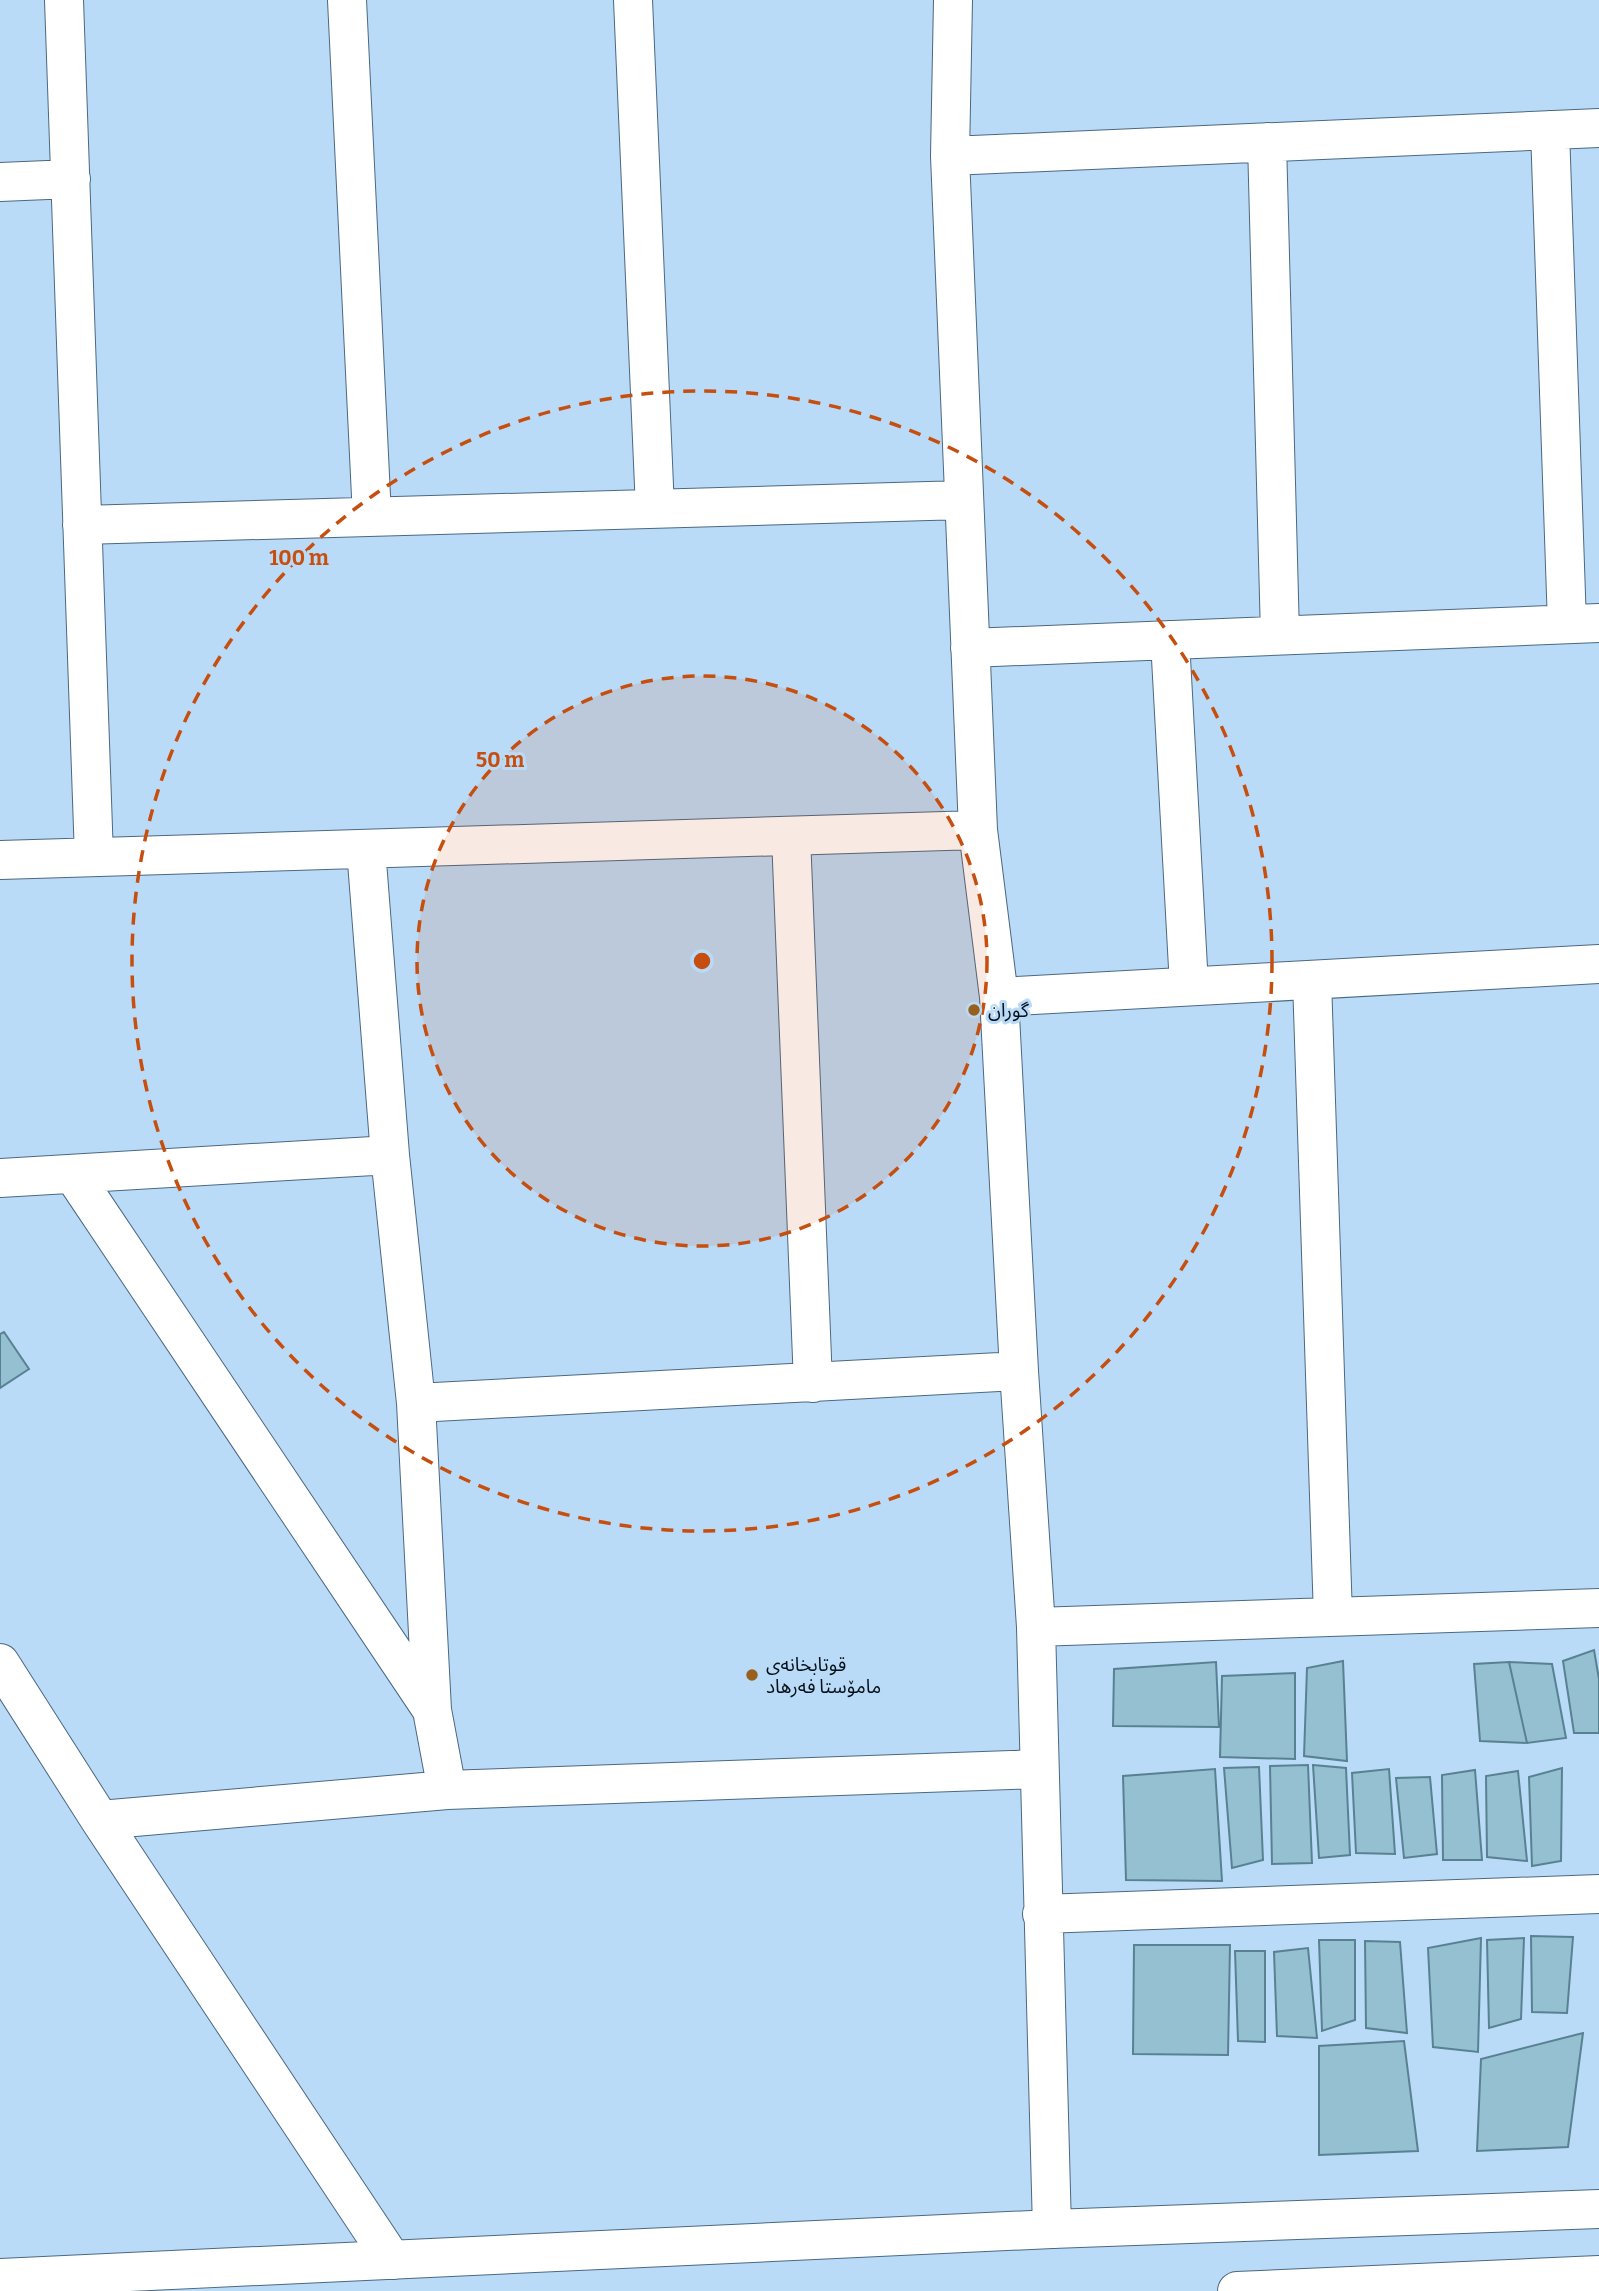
<svg xmlns="http://www.w3.org/2000/svg" width="1599" height="2291" font-family="Bitter,'Noto Sans Arabic',serif">
<style>
.building{fill:#94c0d2;stroke:#588292;stroke-width:2}
.lines{fill:none;stroke-linecap:round;stroke-linejoin:round}
.minor-casing{stroke:#4b6881;stroke-width:40}
.tertiary-casing{stroke:#4b6881;stroke-width:40}
.minor{stroke:#fff;stroke-width:38}
.tertiary{stroke:#fff;stroke-width:38}
.ring{fill:none;stroke:#c64e0e;stroke-width:3.5;stroke-dasharray:12 9}
.poi-dot{fill:#985f1d;stroke:#badbf7;stroke-width:2.5}
.labels{text-anchor:middle;stroke-width:6;stroke-linejoin:round;paint-order:stroke}
.poi-label{font-size:19px;fill:#051019;stroke:#badbf7;text-anchor:start}
.centre{fill:#c64e0e;stroke:#badbf7;stroke-width:3.5}
.ring-label{font-size:21px;text-anchor:middle;font-weight:bold;fill:#c64e0e;stroke:#badbf7;stroke-width:6;stroke-linejoin:round;paint-order:stroke}
</style>
<rect width="100%" height="100%" fill="#badbf7"/>
<path class="building" d="M4 1332 29 1369 0 1388V1334Z
M1594 1650 1599 1679V1733H1574L1563 1661Z
M1343 1661 1347 1761 1304 1756 1307 1668Z
M1216 1662 1219 1727 1113 1726 1114 1669Z
M1509 1662 1527 1743 1480 1741 1474 1664Z
M1509 1662 1552 1664 1566 1738 1527 1743Z
M1295 1673V1759L1220 1757 1222 1676Z
M1308 1765 1312 1863 1272 1864 1270 1766Z
M1313 1765 1346 1768 1350 1855 1319 1858Z
M1259 1767 1263 1860 1232 1868 1224 1768Z
M1562 1768 1561 1861 1532 1866 1529 1777Z
M1215 1769 1222 1881 1126 1880 1123 1776Z
M1389 1769 1395 1854 1356 1853 1352 1773Z
M1475 1770 1482 1860H1443L1442 1775Z
M1518 1771 1527 1861 1487 1857 1486 1776Z
M1430 1777 1437 1854 1404 1858 1396 1778Z
M1531 1936 1573 1937 1567 2013 1532 2012Z
M1481 1938 1478 2052 1433 2047 1428 1948Z
M1524 1938 1521 2019 1489 2028 1487 1940Z
M1319 1940H1355V2020L1322 2031Z
M1365 1941 1400 1942 1407 2033 1366 2028Z
M1134 1945H1230L1228 2055 1133 2054Z
M1308 1948 1317 2038 1277 2036 1274 1952Z
M1235 1951H1265V2042L1238 2041Z
M1583 2033 1568 2147 1477 2151 1481 2059Z
M1404 2041 1418 2151 1319 2155V2046Z"/>
<g class="lines">
<defs>
<path id="minor" d="M64 0 94 857
M347 0 372 517
M633 0 655 509
M953 0 950 156 978 830 999 997 1019 1371 1036 1627 1052 2229
M1550 130 1567 624
M1267 142 1280 635
M950 156 1599 128
M0 182 71 179
M82 525 964 500
M1170 640 1189 986
M970 648 1599 623
M791 836 813 1383
M366 849 390 1155 416 1403 432 1710 447 1790
M0 860 978 830
M1312 980 1333 1617
M999 997 1599 964
M73 1174 432 1710
M0 1178 390 1155
M416 1403 1019 1371
M1036 1627 1599 1608
M0 1663 100 1820 392 2260
M100 1820 447 1790 1039 1769
M1042 1914 1599 1894"/>
<path id="tertiary" d="M0 2278 1052 2229 1599 2209
M1237 2291 1599 2275"/>
</defs>
<use href="#minor" class="minor-casing"/>
<use href="#tertiary" class="tertiary-casing"/>
<use href="#minor" class="minor"/>
<use href="#tertiary" class="tertiary"/>
</g>
<circle cx="702" cy="961" r="285" fill="#c64e0e" fill-opacity=".12"/>
<g class="ring">
<circle cx="702" cy="961" r="285"/>
<circle cx="702" cy="961" r="570"/>
</g>
<g class="poi-dot">
<circle cx="974" cy="1010" r="7"/>
<circle cx="752" cy="1675" r="7"/>
</g>
<g class="labels">
<g class="poi-label">
<text x="988" y="1017">گوران</text>
<text x="766" y="1671">قوتابخانەی<tspan x="766" dy="22">مامۆستا فەرهاد</tspan></text>
</g>
</g>
<circle cx="702" cy="961" r="10" class="centre"/>
<g class="ring-label">
<text x="299" y="565">100 m</text>
<text x="500" y="767">50 m</text>
</g>
</svg>
